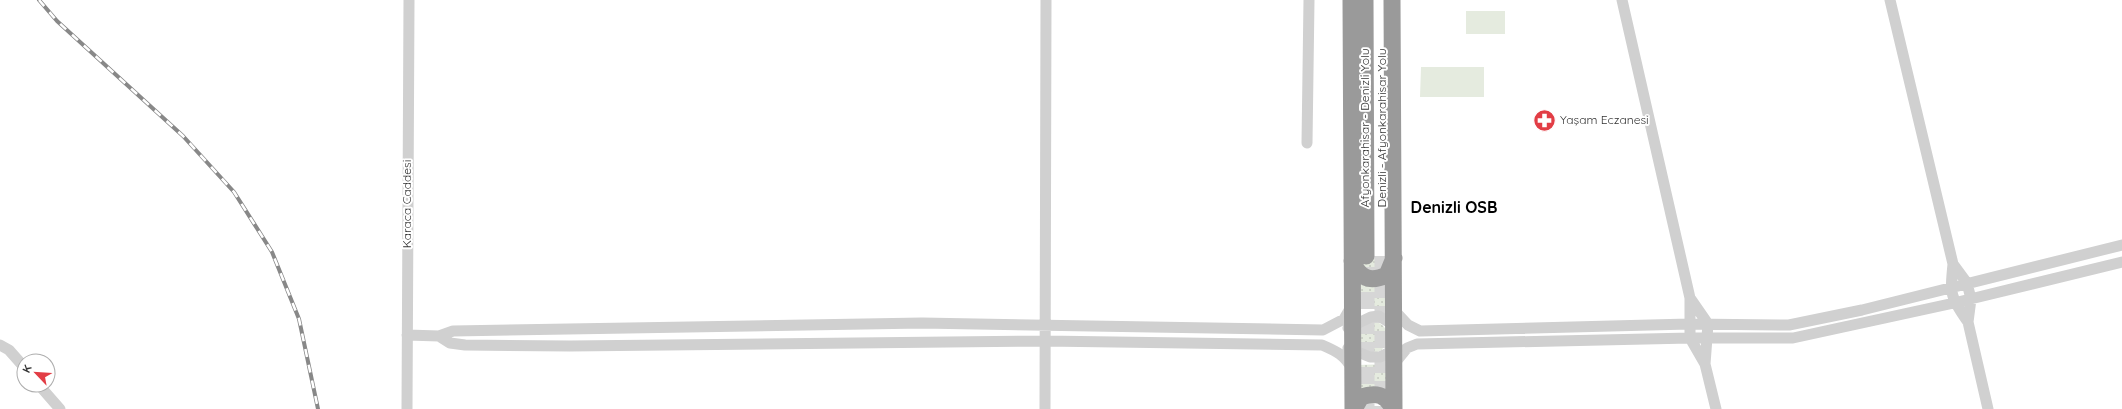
<svg xmlns="http://www.w3.org/2000/svg" width="2122" height="409" font-family="Quicksand,sans-serif">
<style>
.grass{fill:url(#grass-dots)}
.garden{fill:#e5ebdf}
.lines{fill:none;stroke-linecap:round;stroke-linejoin:round}
.highway-tunnel{stroke:#d6d6d6;stroke-width:17;stroke-dasharray:17 8;stroke-linecap:butt}
.minor{stroke:#d0d0d0;stroke-width:11}
.highway{stroke:#9a9a9a;stroke-width:17}
.rail-casing{stroke:#888;stroke-width:4}
.rail{stroke:#fff;stroke-width:2.5;stroke-dasharray:8;stroke-linecap:butt}
.labels{text-anchor:middle;stroke-width:4;stroke-linejoin:round;paint-order:stroke}
.poi-label{font-size:12px;fill:#333;stroke:#fff;text-anchor:start}
.street-label{font-size:12px;fill:#333;stroke:#fff}
.district-label{font-size:16px;font-weight:bold;fill:#000;stroke:#fff}
</style>
<defs>
<pattern id="grass-dots" width="8" height="8" patternUnits="userSpaceOnUse"><rect width="8" height="8" fill="#e5ebdf"/><path d="M2 2h.1M6 6h.1" fill="none" stroke="#c5cac0" stroke-width="1.8" stroke-linecap="round"/></pattern>
</defs>
<rect width="100%" height="100%" fill="#fff"/>
<path class="grass" d="M1358 256H1389L1382 272 1365 273Z
M1357 278H1389V308L1357 309Z
M1374 321C1401 328 1383 367 1361 347V327Z
M1389 364V393L1357 394V365Z"/>
<path class="garden" d="M1466 11H1505V34H1466Z
M1421 67H1484V97H1420Z"/>
<g class="lines">
<path class="highway-tunnel" d="M1383 256V409
M1366 409V256"/>
<path class="minor" d="M1622 0 1690 298V338L1705 364 1716 409
M1890 0 1953 264C1950 294 1950 297 1968 322
M1307 143 1309 0
M1953 264 1967 283 1971 299 1968 322 1988 409
M1690 298 1708 324 1705 364
M1394 310 1408 325 1420 331 1689 324 1789 325 1862 310 2122 245
M1348 328 1371 317 1379 316 1396 327
M407 335 439 336 453 331 922 323 1323 330 1344 319 1351 307
M439 336 450 343 465 345 570 346 1045 341 1322 345C1336 351 1345 355 1352 369
M0 345 9 350 24 367
M1348 348 1370 357H1380L1398 348
M1394 364 1407 348 1417 344 1690 338H1793L1954 303 2122 262
M39 385 60 409
M407 409 409 0
M1045 409 1046 0"/>
<path class="highway" d="M1351 0 1353 409
M1365 0 1366 256
M1392 0 1394 409
M1352 261C1360 278 1369 283 1387 275L1394 258
M1354 409 1361 397C1376 392 1386 394 1393 409"/>
<defs>
<path id="rail" d="M39 0 57 21 183 136 234 192 272 252 299 319 318 409"/>
</defs>
<use href="#rail" class="rail-casing"/>
<use href="#rail" class="rail"/>
</g>
<defs>
<symbol id="pharmacy-disc" viewBox="-11 -11 22 22"><circle r="9.5" fill="#e23d45" stroke="#fff"/><path d="M-2-6h4v4h4v4h-4v4h-4v-4h-4v-4h4Z" fill="#fff"/></symbol>
</defs>
<g fill-rule="evenodd">
<use href="#pharmacy-disc" x="1532" y="108" width="25" height="25"/>
</g>
<g class="labels">
<g class="poi-label">
<text x="1560" y="124">Yaşam Eczanesi</text>
</g>
<g class="street-label">
<text transform="translate(1365 128) rotate(-90)" y="4">Afyonkarahisar - Denizli Yolu</text>
<text transform="translate(1382 128) rotate(-90)" y="4">Denizli - Afyonkarahisar Yolu</text>
<text transform="translate(407 204) rotate(-90)" y="4">Karaca Caddesi</text>
</g>
<g class="district-label">
<text x="1454" y="213">Denizli OSB</text>
</g>
</g>
<g transform="translate(36 373) rotate(295)"><circle r="19" fill="#ffffff" stroke="#adadad"/>
<path d="M0-3L7 15L0 10L-7 15Z" fill="#e23d45"/>
<text y="-6" font-size="11" font-weight="bold" text-anchor="middle" fill="#333333">K</text>
</g>
</svg>
